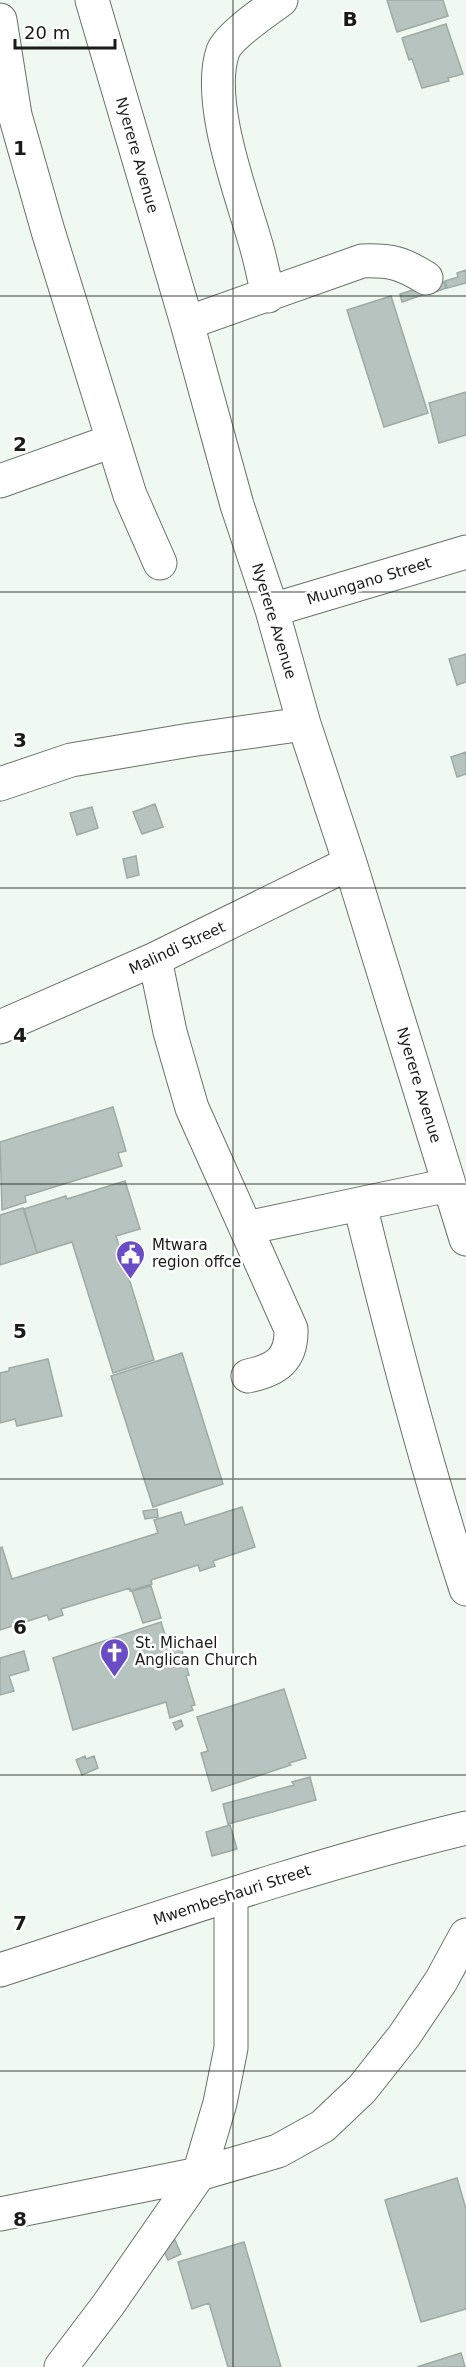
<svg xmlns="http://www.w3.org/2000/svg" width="466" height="2367" font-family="'DejaVu Sans',sans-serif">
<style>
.building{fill:#b6c3bf;stroke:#9eaaa6;stroke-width:1.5}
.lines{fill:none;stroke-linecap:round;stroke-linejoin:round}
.minor-casing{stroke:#69716a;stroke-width:35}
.minor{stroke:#fff;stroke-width:33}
.grid{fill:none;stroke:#181b18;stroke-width:1.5;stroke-opacity:0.55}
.labels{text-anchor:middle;stroke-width:5;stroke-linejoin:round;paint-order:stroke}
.street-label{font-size:15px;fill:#181b18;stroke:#fff}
.poi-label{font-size:15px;fill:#181b18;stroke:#fff;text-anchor:start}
.grid-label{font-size:20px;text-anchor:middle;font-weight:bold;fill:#181b18;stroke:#fff;stroke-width:5;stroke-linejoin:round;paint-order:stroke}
</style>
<rect width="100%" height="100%" fill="#f0f9f1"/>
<path class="building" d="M387 0H443L448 16 397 32Z
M446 24 463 74 448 78 449 81 422 88 412 59 409 60 402 38Z
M466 270V283L447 288 445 281 458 277 457 273Z
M444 282 446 288 430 294 427 287Z
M426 286 428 293 402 302 400 294Z
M391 296 428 413 384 427 347 310Z
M466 392V435L439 443 429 403Z
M466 654V682L457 685 449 659Z
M466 752V774L457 777 451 757Z
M155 804 163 827 142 834 133 812Z
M92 807 98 828 77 835 70 813Z
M136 856 139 875 127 878 123 859Z
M113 1107 126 1151 118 1153 122 1166 25 1196 26 1202 2 1210 0 1142Z
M125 1181 140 1229 116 1236 154 1360 113 1373 72 1242 37 1253 24 1209 66 1196 67 1199Z
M23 1208 37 1253 0 1265V1215Z
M182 1353 223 1484 153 1507 111 1376Z
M48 1359 62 1416 17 1426 15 1419 0 1423V1373L9 1371V1368Z
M242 1507 255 1547 213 1561 215 1566 200 1571 198 1565 151 1580 152 1584 130 1591V1588L61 1609 63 1615 49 1620 47 1615 0 1630V1548L2 1547 12 1579 158 1533 154 1520 181 1512 185 1525Z
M157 1509 158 1517 145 1519 143 1511Z
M151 1586 161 1618 143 1623 132 1591Z
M161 1622 168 1644 179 1640 189 1675 186 1676 195 1705 191 1706 193 1710 170 1718 166 1702 73 1730 53 1658Z
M24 1651 29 1670 9 1676 14 1691 0 1695V1658Z
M284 1689 306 1758 289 1763 291 1765 212 1791 201 1753 208 1751 197 1717Z
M181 1720 183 1726 176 1730 173 1723Z
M85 1756 86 1759 94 1756 98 1768 82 1775 76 1760Z
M310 1777 316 1800 228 1824 223 1804 294 1785 292 1782Z
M230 1825 237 1849 212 1856 206 1832Z
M457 2178 466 2209V2309L421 2322 385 2200Z
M175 2240 181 2254 168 2260 162 2247Z
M244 2242 281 2367H228L209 2303 192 2309 178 2262Z
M461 2353 465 2367H417Z"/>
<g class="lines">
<defs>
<path id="minor" d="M92 0 187 323 237 505 272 610 304 724 350 863 466 1239
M0 20 15 115 48 231 130 495 160 563
M268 296C264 277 260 257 254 238 240 190 206 100 223 51 229 36 267 10 281 0
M187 323 362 261C391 260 402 263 426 278
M0 481 112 441
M272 610 466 552
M0 784 71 760 190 740 304 724
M155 959 170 1032 192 1108 291 1329C292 1360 276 1370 248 1376
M0 1027 155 959 350 863
M360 1205C392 1334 425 1463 466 1589
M246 1228 449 1185
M0 1970C154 1920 308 1866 466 1828
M0 2214 199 2174 278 2151 323 2126 362 2089 404 2036 441 1981 466 1935
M61 2367 108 2305 199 2174 220 2103 231 2048V1895"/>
</defs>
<use href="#minor" class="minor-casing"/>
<use href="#minor" class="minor"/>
</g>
<path class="grid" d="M233 0V2367M0 296H466M0 592H466M0 888H466M0 1184H466M0 1479H466M0 1775H466M0 2071H466"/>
<defs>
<symbol id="civic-pin" viewBox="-11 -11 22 30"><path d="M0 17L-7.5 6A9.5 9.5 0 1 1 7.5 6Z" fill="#6a4cc5" stroke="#fff"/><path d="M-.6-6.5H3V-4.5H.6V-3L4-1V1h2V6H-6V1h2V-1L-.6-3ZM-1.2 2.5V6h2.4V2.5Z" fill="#fff"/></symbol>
<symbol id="church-pin" viewBox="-11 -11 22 30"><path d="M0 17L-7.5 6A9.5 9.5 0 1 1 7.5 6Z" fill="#6a4cc5" stroke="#fff"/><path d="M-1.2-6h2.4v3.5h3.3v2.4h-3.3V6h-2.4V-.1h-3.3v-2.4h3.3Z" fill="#fff"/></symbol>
</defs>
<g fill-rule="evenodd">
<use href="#civic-pin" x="114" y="1238" width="33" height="45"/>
<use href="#church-pin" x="98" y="1636" width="33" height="45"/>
</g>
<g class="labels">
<g class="street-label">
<text transform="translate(137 155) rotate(74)" y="5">Nyerere Avenue</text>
<text transform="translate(369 581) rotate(-17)" y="5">Muungano Street</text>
<text transform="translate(274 621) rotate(73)" y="5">Nyerere Avenue</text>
<text transform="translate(177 948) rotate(-25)" y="5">Malindi Street</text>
<text transform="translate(419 1085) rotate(73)" y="5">Nyerere Avenue</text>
<text transform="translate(232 1895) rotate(-18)" y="5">Mwembeshauri Street</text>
</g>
<g class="poi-label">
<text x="152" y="1250">Mtwara<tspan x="152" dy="17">region offce</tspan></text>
<text x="135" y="1648">St. Michael<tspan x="135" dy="17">Anglican Church</tspan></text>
</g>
</g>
<g class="grid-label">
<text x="350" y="26">B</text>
<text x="20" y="155">1</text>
<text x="20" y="451">2</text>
<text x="20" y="747">3</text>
<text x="20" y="1042">4</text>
<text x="20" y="1338">5</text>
<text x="20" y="1634">6</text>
<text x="20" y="1930">7</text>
<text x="20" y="2226">8</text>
</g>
<path d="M15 39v9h100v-9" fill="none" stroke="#181b18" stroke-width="3"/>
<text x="24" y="39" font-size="18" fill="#181b18" stroke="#ffffff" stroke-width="4.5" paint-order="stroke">20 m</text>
</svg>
